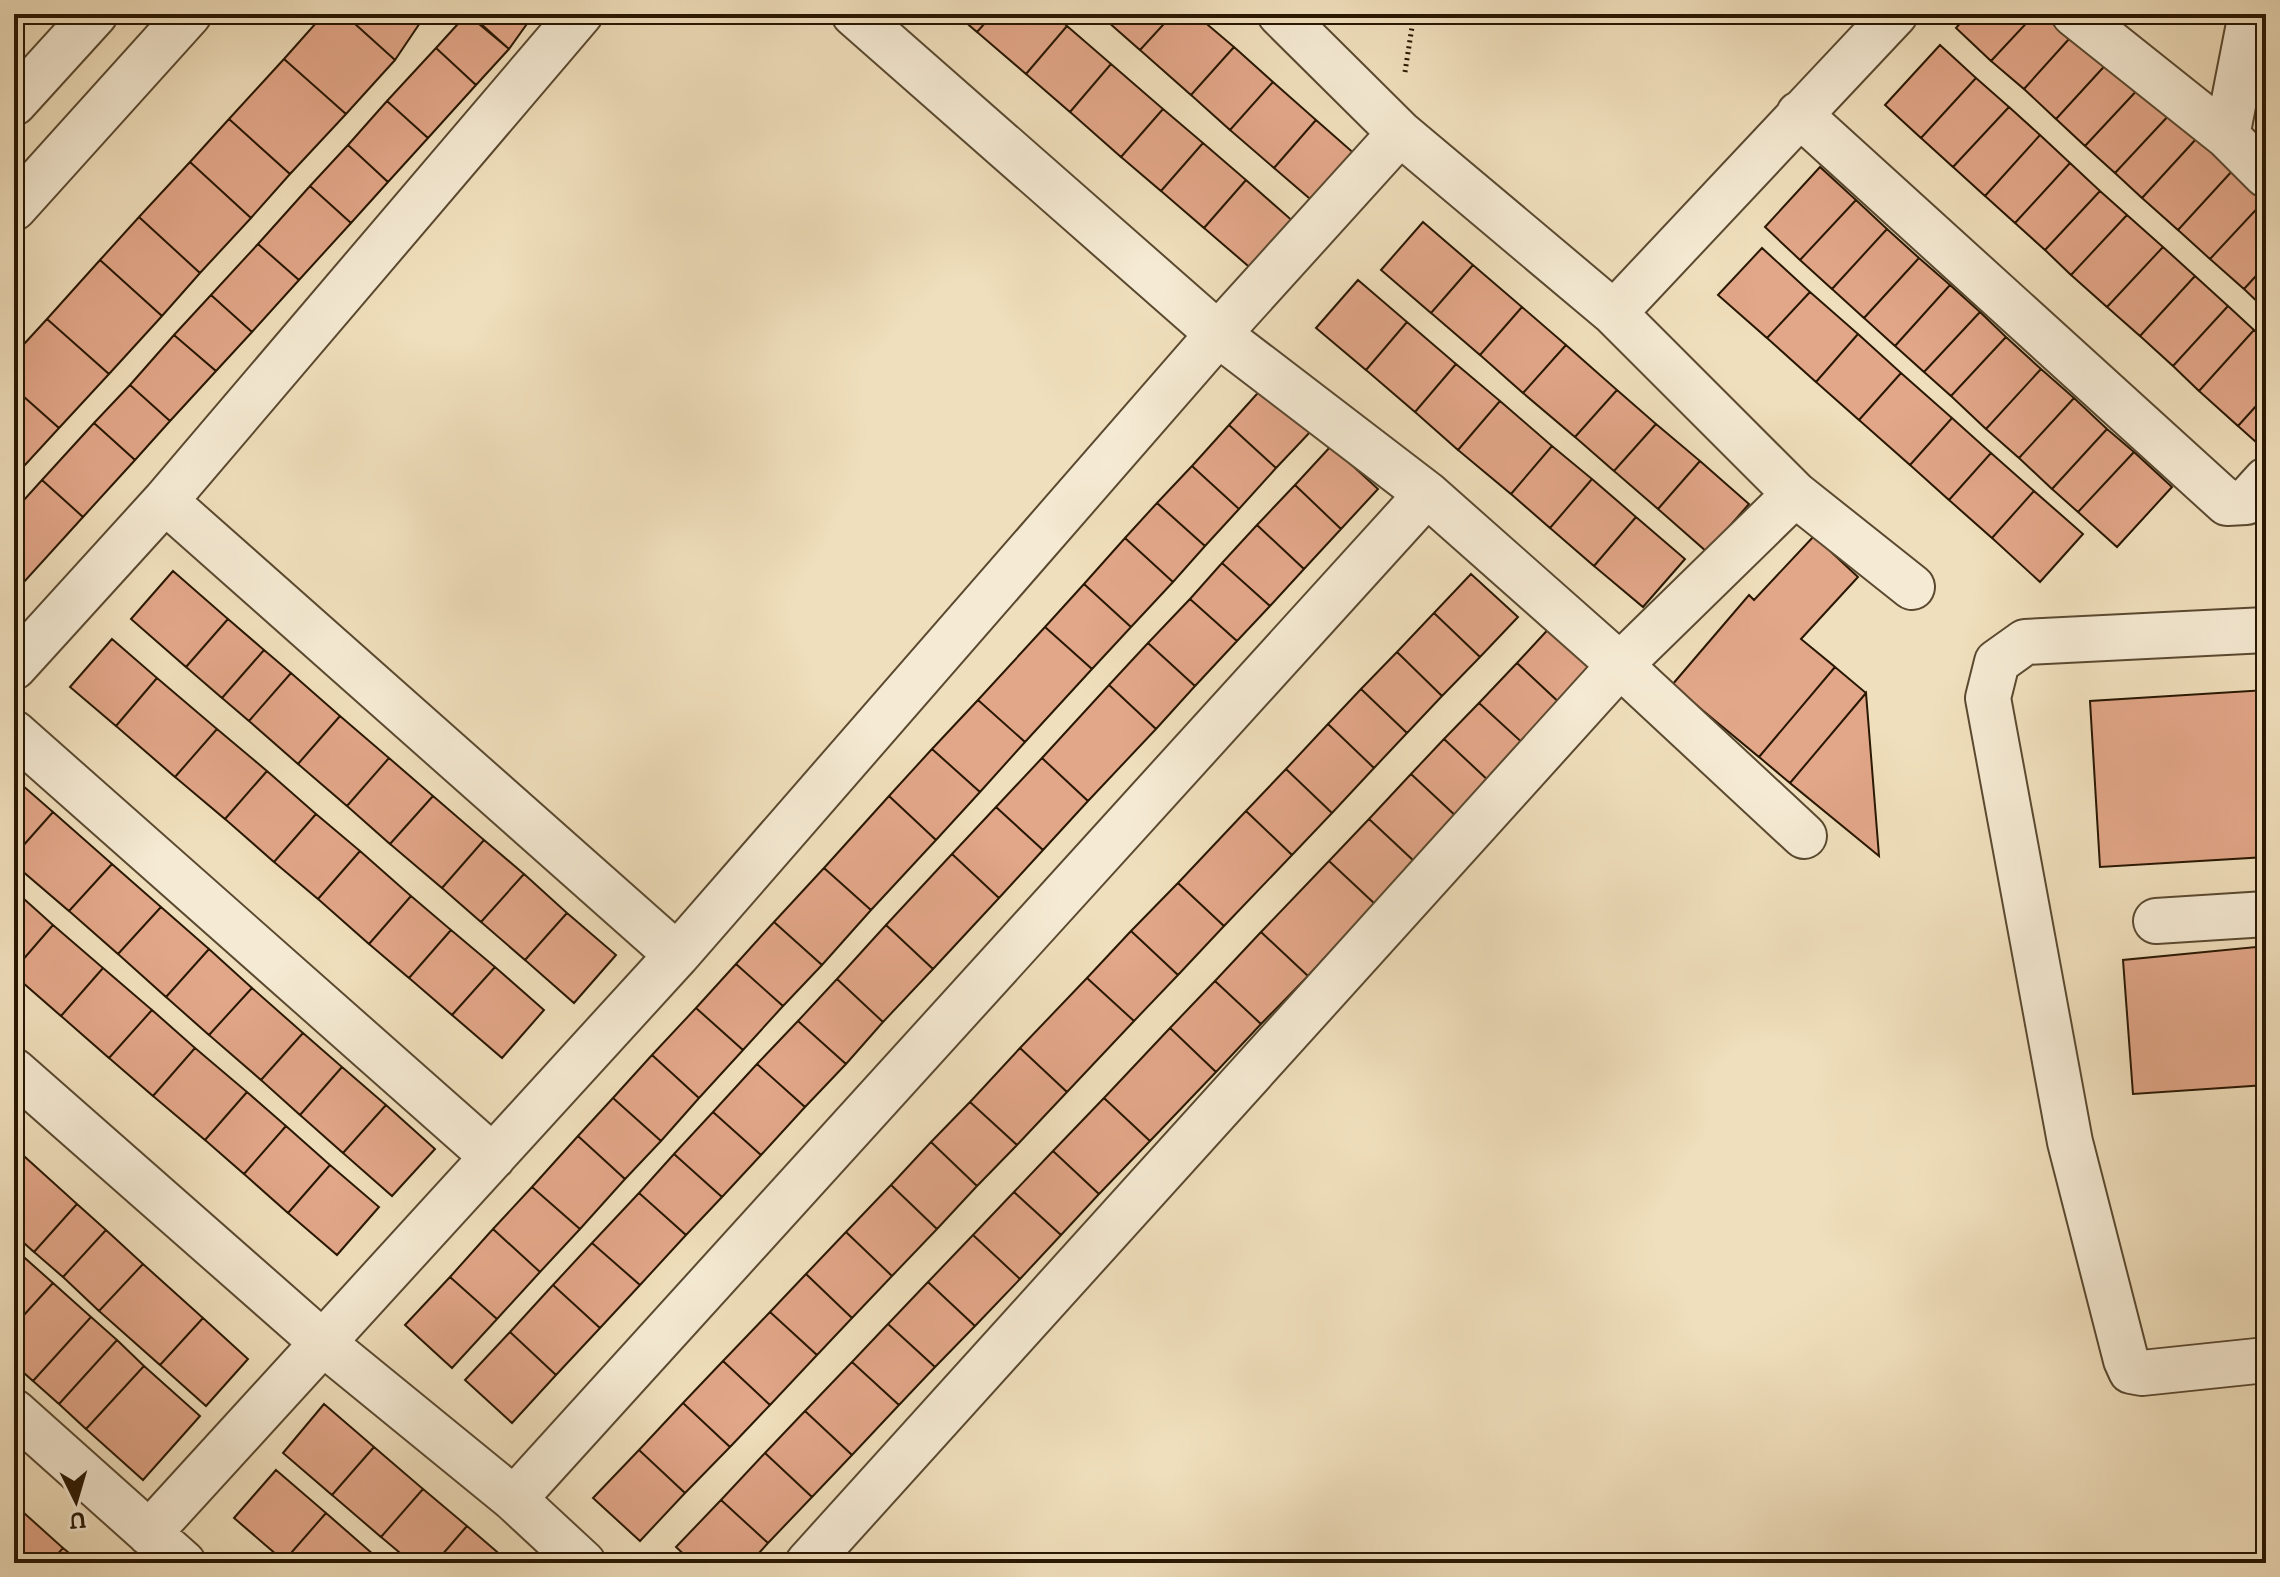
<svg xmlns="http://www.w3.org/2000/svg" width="2280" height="1577" font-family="'IM FELL DW Pica',serif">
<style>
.building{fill:#e2a688;stroke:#281702;stroke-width:2}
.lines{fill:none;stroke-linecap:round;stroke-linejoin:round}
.minor-casing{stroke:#5a4930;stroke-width:48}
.path{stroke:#281702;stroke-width:5;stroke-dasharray:2 4;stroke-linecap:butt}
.minor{stroke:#f5ead3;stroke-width:44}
</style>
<rect width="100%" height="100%" fill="#f0dfbc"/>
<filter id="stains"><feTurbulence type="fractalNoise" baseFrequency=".0025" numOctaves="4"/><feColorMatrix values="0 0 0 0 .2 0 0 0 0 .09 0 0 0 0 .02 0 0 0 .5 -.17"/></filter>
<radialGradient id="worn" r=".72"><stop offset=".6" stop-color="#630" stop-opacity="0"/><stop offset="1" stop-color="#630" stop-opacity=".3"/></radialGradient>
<path class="building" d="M324 14H344L395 60 346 114 284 59Z
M344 14H426L395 60Z
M467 14 509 49 476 85 436 48Z
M470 14H534L509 49Z
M956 14H993L977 32Z
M993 14H1054L1067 26 1026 74 977 32Z
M1099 14H1173L1140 50Z
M1173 14H1195L1234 47 1191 95 1140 50Z
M1968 14H2035L1991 61 1956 28Z
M2035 14H2061L2078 29 2024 89 1991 61Z
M1067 26 1111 64 1070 112 1026 74Z
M2078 29 2111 59 2056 119 2024 89Z
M1940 45 1976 78 1921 138 1885 105Z
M1234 47 1273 82 1230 130 1191 95Z
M436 48 476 85 428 138 387 101Z
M284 59 346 114 290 174 229 119Z
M2111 59 2141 86 2085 146 2056 119Z
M1111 64 1163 109 1121 157 1070 112Z
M1976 78 2009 107 1953 167 1921 138Z
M1273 82 1316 120 1274 168 1230 130Z
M2141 86 2171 113 2115 173 2085 146Z
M387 101 428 138 388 182 348 145Z
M2009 107 2040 135 1985 196 1953 167Z
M1163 109 1203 143 1161 191 1121 157Z
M2171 113 2197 138 2142 198 2115 173Z
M229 119 290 174 251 218 190 162Z
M1316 120 1365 163 1323 210 1274 168Z
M2040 135 2070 163 2015 223 1985 196Z
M2197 138 2233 170 2178 230 2142 198Z
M1203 143 1246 180 1204 228 1161 191Z
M348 145 388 182 351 223 310 186Z
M190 162 251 218 200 273 139 217Z
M2070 163 2100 191 2045 250 2015 223Z
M1820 167 1856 200 1800 260 1765 227Z
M2233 170 2266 199 2210 259 2178 230Z
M1246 180 1295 223 1254 271 1204 228Z
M310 186 351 223 299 280 258 244Z
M2100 191 2127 215 2071 275 2045 250Z
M2266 199V265L2244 289 2210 259Z
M1856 200 1887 229 1832 289 1800 260Z
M2127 215 2163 247 2107 307 2071 275Z
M139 217 200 273 162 316 100 260Z
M1423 222 1473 265 1431 313 1381 270Z
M1887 229 1919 258 1864 318 1832 289Z
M258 244 299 280 252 332 211 295Z
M2163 247 2195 276 2140 336 2107 307Z
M1762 248 1810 292 1767 338 1718 295Z
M1919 258 1950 285 1895 346 1864 318Z
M100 260 162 316 109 374 47 319Z
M1473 265 1522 307 1480 355 1431 313Z
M2266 265V310L2244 289Z
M2195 276 2228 306 2173 366 2140 336Z
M1358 280 1407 322 1366 370 1316 328Z
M1950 285 1980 312 1924 372 1895 346Z
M1810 292 1858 334 1816 382 1767 338Z
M211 295 252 332 216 371 174 335Z
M2228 306 2254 330 2199 391 2173 366Z
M1522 307 1566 345 1523 393 1480 355Z
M1980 312 2006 337 1951 396 1924 372Z
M47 319 109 374 59 428 14 388V355Z
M1407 322 1456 364 1415 412 1366 370Z
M2254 330 2266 341V395L2238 426 2199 391Z
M1858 334 1901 373 1859 420 1816 382Z
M174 335 216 371 170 421 130 385Z
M2006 337 2041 369 1986 429 1951 396Z
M1566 345 1617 390 1575 437 1523 393Z
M1456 364 1500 401 1458 450 1415 412Z
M2041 369 2074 398 2019 458 1986 429Z
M1901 373 1952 418 1910 465 1859 420Z
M130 385 170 421 135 460 94 423Z
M1265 385 1313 429 1276 468 1229 425Z
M14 388 59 428 14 477Z
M1617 390 1656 424 1614 471 1575 437Z
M2266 395V451L2238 426Z
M2074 398 2107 429 2052 489 2019 458Z
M1500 401 1552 446 1511 494 1458 450Z
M1952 418 1991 453 1949 500 1910 465Z
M94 423 135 460 83 517 42 480Z
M1656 424 1700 461 1658 509 1614 471Z
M1229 425 1276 468 1239 509 1192 466Z
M2107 429 2134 452 2078 512 2052 489Z
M1331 446 1378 489 1341 529 1295 485Z
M1552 446 1592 479 1550 528 1511 494Z
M2134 452 2172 487 2117 547 2078 512Z
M1991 453 2034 491 1992 538 1949 500Z
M1700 461 1749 504 1707 552 1658 509Z
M1192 466 1239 509 1205 546 1157 503Z
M1592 479 1636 517 1594 566 1550 528Z
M42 480 83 517 14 593V511Z
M1295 485 1341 529 1304 569 1257 525Z
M2034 491 2083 534 2040 582 1992 538Z
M1157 503 1205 546 1173 582 1125 538Z
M1636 517 1685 559 1643 607 1594 566Z
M1257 525 1304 569 1270 606 1222 563Z
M1814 536 1858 577 1801 639 1835 667 1759 757 1672 685 1749 595 1754 600Z
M1125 538 1173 582 1131 627 1084 584Z
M1222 563 1270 606 1237 641 1190 599Z
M173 571 228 619 186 667 131 619Z
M1471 574 1518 617 1480 657 1434 613Z
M1084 584 1131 627 1092 669 1045 627Z
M1190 599 1237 641 1195 686 1148 643Z
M1434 613 1480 657 1442 696 1397 652Z
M228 619 264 650 222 698 186 667Z
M1554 623 1600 667 1563 706 1517 663Z
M1045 627 1092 669 1025 742 978 700Z
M112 639 157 678 116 726 70 687Z
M1148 643 1195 686 1156 729 1109 685Z
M264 650 291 673 249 721 222 698Z
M1397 652 1442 696 1407 733 1361 689Z
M1517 663 1563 706 1526 746 1479 703Z
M1835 667 1866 693 1790 783 1759 757Z
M291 673 340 716 298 764 249 721Z
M157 678 217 729 175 777 116 726Z
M1109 685 1156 729 1088 801 1042 758Z
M1361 689 1407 733 1374 768 1328 724Z
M2266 690V857L2100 867 2090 701Z
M1866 693 1879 856 1790 783Z
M978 700 1025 742 980 792 932 749Z
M1479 703 1526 746 1491 783 1444 739Z
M340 716 389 758 347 806 298 764Z
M1328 724 1374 768 1332 813 1286 769Z
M217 729 267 771 225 819 175 777Z
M1444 739 1491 783 1458 818 1411 774Z
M932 749 980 792 936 840 889 796Z
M389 758 433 796 390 844 347 806Z
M1042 758 1088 801 1043 850 996 807Z
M1286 769 1332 813 1292 855 1246 811Z
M267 771 316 814 274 862 225 819Z
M1411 774 1458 818 1415 862 1369 819Z
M14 778 53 812 14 856Z
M433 796 484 840 442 888 390 844Z
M889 796 936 840 871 910 824 868Z
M996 807 1043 850 999 898 952 854Z
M1246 811 1292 855 1224 926 1178 883Z
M53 812 112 864 69 911 14 864V856Z
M316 814 360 851 318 899 274 862Z
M1369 819 1415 862 1375 904 1329 861Z
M484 840 524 874 481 922 442 888Z
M360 851 411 896 369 944 318 899Z
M952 854 999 898 933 969 886 925Z
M1329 861 1375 904 1308 976 1261 932Z
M112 864 161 907 118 954 69 911Z
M824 868 871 910 822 965 774 922Z
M524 874 567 913 525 960 481 922Z
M1178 883 1224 926 1178 975 1131 931Z
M14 890 53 925 14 970Z
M411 896 451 930 409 978 369 944Z
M161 907 209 949 166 997 118 954Z
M567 913 616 955 574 1003 525 960Z
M774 922 822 965 783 1006 736 964Z
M53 925 103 968 61 1016 14 975V970Z
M886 925 933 969 883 1022 837 979Z
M451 930 495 967 452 1015 409 978Z
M1131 931 1178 975 1134 1021 1087 978Z
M1261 932 1308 976 1261 1024 1215 981Z
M2266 946V1085L2133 1094 2123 960Z
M209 949 252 988 209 1035 166 997Z
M736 964 783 1006 743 1050 696 1008Z
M495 967 544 1010 502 1058 452 1015Z
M103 968 152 1010 109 1058 61 1016Z
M1087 978 1134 1021 1067 1092 1020 1048Z
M837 979 883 1022 846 1064 798 1021Z
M1215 981 1261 1024 1216 1072 1170 1028Z
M252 988 303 1033 261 1080 209 1035Z
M696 1008 743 1050 699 1098 652 1055Z
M152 1010 195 1048 153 1096 109 1058Z
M798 1021 846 1064 805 1107 757 1064Z
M1170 1028 1216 1072 1150 1141 1104 1098Z
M303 1033 342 1067 300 1115 261 1080Z
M195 1048 247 1092 205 1140 153 1096Z
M1020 1048 1067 1092 1017 1145 970 1102Z
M652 1055 699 1098 661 1141 613 1098Z
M757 1064 805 1107 761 1155 713 1112Z
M342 1067 386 1105 343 1153 300 1115Z
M247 1092 286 1126 244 1174 205 1140Z
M613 1098 661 1141 625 1179 578 1136Z
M1104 1098 1150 1141 1099 1194 1053 1151Z
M970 1102 1017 1145 977 1186 931 1142Z
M386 1105 435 1149 392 1196 343 1153Z
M713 1112 761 1155 722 1197 674 1154Z
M286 1126 330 1165 288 1213 244 1174Z
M578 1136 625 1179 580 1229 532 1187Z
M931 1142 977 1186 937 1229 891 1185Z
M14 1147 25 1157 14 1168Z
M1053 1151 1099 1194 1061 1235 1014 1192Z
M674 1154 722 1197 686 1235 639 1193Z
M25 1157 77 1204 34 1252 14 1234V1168Z
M330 1165 379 1207 337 1255 288 1213Z
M891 1185 937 1229 892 1276 846 1232Z
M532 1187 580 1229 540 1272 493 1229Z
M1014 1192 1061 1235 1020 1279 973 1235Z
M639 1193 686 1235 640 1285 592 1243Z
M77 1204 106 1230 63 1277 34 1252Z
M493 1229 540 1272 497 1319 450 1277Z
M106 1230 143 1264 99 1311 63 1277Z
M846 1232 892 1276 852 1318 806 1274Z
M973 1235 1020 1279 975 1326 928 1282Z
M592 1243 640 1285 600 1328 553 1285Z
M17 1251 53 1283 14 1326V1254Z
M143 1264 203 1318 160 1365 99 1311Z
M806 1274 852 1318 817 1355 770 1312Z
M450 1277 497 1319 452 1368 405 1325Z
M928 1282 975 1326 935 1367 888 1324Z
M53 1283 91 1317 33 1381 14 1364V1326Z
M553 1285 600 1328 556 1375 510 1332Z
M770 1312 817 1355 770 1405 723 1361Z
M91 1317 117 1340 59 1404 33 1381Z
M203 1318 248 1359 206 1406 160 1365Z
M888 1324 935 1367 899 1405 852 1362Z
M510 1332 556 1375 512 1423 465 1380Z
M117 1340 144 1366 86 1429 59 1404Z
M723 1361 770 1405 730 1447 683 1403Z
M852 1362 899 1405 852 1455 805 1411Z
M144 1366 200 1416 143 1480 86 1429Z
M683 1403 730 1447 685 1493 639 1450Z
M324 1404 374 1447 332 1495 283 1453Z
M805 1411 852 1455 812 1497 765 1453Z
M374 1447 423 1489 381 1537 332 1495Z
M639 1450 685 1493 640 1541 593 1498Z
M765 1453 812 1497 768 1543 721 1500Z
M276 1470 326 1513 284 1561 234 1518Z
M423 1489 467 1526 435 1563H412L381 1537Z
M721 1500 768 1543 750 1563H693L676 1547Z
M14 1504 63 1548 50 1563H14Z
M326 1513 374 1555 367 1563 284 1561Z
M467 1526 510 1563H435Z
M63 1548 81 1563H50Z
M374 1555 384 1563H367Z"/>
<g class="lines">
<defs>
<path id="minor" d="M854 14 1218 334 1427 494 1620 665 1804 836
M1280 14 1400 133 1614 313 1795 494 1912 587
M2074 14 2227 136 2266 175
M14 103 95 14
M1799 114 2227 503 2246 502 2266 480
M2227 136 2251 14
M14 208 189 14
M1614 313 1895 14
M165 501 677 955
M2266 630 2025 642 1997 662 1988 698 2070 1142 2126 1360 2131 1371 2142 1373 2266 1360
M14 667 165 501 580 14
M14 733 493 1157
M2156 921 2266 914
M14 1071 323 1343 514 1499 583 1563
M14 1412 183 1563
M514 1499 1427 494
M149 1533 677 955 1218 334 1400 133
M808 1563 1620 665 1795 494"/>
</defs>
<use href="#minor" class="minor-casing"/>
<path class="path" d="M1405 72 1414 14"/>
<use href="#minor" class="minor"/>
</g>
<rect width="2280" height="1577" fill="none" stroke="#f0dfbc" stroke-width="48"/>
<rect x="16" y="16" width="2248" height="1545" fill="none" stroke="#281702" stroke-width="4"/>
<rect x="24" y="24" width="2232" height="1529" fill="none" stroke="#281702" stroke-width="2"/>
<g transform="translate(76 1501) rotate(175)" stroke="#f5ead3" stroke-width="6" paint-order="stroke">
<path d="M0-6L14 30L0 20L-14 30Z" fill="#281702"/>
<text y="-12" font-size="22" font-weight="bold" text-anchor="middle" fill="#281702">U</text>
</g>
<rect width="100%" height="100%" filter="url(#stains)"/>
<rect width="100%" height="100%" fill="url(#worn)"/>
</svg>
